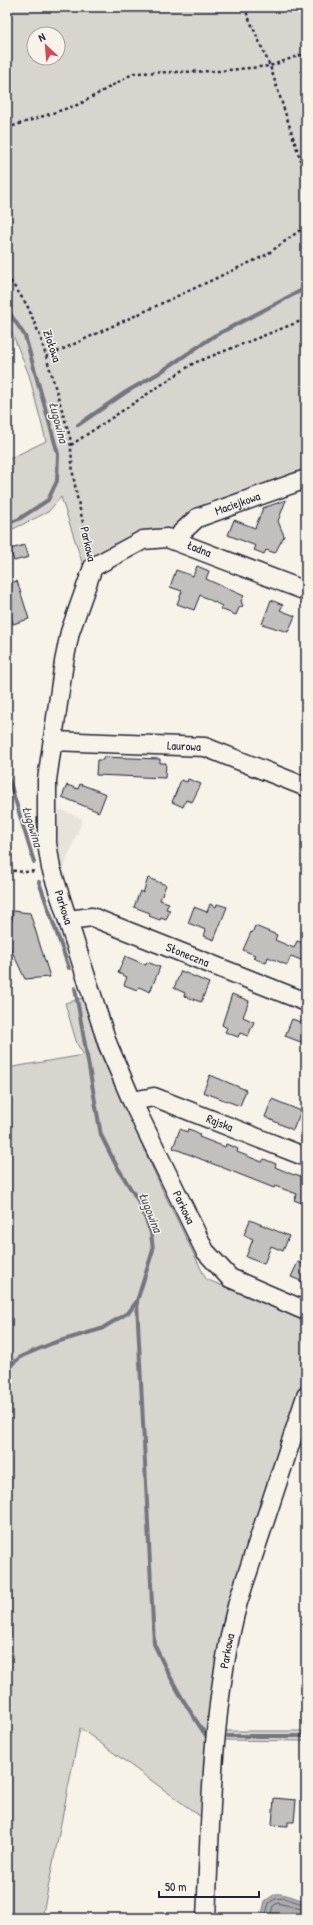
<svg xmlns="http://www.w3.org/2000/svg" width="313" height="1925" font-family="'Patrick Hand',sans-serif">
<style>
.built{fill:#e7e3db}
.green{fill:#d8d5cf;stroke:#7d7c85;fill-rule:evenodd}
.water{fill:#aeabad;stroke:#76747f}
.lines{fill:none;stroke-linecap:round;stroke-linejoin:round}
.shore{stroke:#5a5969;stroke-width:1}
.stream{stroke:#76747f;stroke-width:4}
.building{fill:#c2bfbd;stroke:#22223b}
.minor-casing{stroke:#22223b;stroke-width:21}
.path{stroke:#22223b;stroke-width:2.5;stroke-dasharray:3 3;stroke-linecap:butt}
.minor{stroke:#f7f3e8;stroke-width:18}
.labels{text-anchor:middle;stroke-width:3;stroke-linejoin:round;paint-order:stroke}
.street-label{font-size:12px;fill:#22223b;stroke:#f7f3e8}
.water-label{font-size:13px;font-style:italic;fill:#535263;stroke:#f7f3e8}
</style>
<rect width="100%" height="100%" fill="#f7f3e8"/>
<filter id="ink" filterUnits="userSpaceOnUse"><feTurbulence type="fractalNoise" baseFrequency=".025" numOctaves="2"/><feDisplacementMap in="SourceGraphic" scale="8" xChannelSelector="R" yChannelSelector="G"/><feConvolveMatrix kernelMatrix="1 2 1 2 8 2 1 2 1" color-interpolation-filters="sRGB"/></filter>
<g filter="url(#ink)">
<path class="built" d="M59 809 83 819 63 870 59 858 57 830Z"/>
<path class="green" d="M7 7H306V470L165 531 99 555 83 565 61 497 48 512 7 532V460L46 441 29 375 7 320ZM34 34H58V58H34Z
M83 998 98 1048 163 1191 206 1279 306 1321V1377L223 1632 201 1817 80 1728 42 1918H7V1068L84 1055 77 1044 65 1003Z
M221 1731H306V1741L220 1740Z"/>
<path class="water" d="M275 1894C287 1893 295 1899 306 1901V1918H261L265 1901Z"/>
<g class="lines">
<path class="shore" d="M265 1918 269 1903C281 1892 292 1903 306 1904
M270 1918 273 1906 277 1903 306 1910"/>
<path class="stream" d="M7 309 25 336 58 454 57 481 48 500 19 519 7 524
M78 425 126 392 159 373 214 336 306 288
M7 773 34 862
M39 882 69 968
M137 1302 154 1644C169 1677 186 1707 207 1737
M7 1368 22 1356 53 1343 101 1329 129 1312 137 1301 153 1250 151 1233 140 1204 115 1163 101 1135 75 988
M228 1736H306"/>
</g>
<path class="building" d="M286 500 278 521 284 536 275 553 266 550 264 554 254 550 256 546 228 535 234 520 255 528 263 508Z
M25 545 29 557 14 561 10 549Z
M197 566 209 571 206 579 244 596 241 601 243 606 239 608 236 615 220 609 222 606 200 595 194 610 177 604 182 591 170 587 176 570 193 576Z
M17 581 29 619 13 624 7 603V584Z
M271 600 283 605 280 610 295 616 288 632 262 624Z
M103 757 160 759V763H166L165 778 96 775 97 760H103Z
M188 779 201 784 192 802 186 800 183 807 172 802 181 780 187 782Z
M80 784 106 794 99 812 62 797 67 785 78 789Z
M148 878 166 885 160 900 169 903 166 909 170 910 166 920 161 918 160 920 149 916 150 913 134 907 140 891 143 893Z
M210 904 216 907 217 904 227 907 214 940 204 936 206 930 188 923 194 907 207 912Z
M13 911 30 913 50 977 25 979 11 949 7 948V920H12Z
M255 926 277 935 275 940 294 948 297 941 306 944V962L291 956 287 965 268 957 266 963 253 958 255 955 243 950 251 932 252 933Z
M125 956 146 965 147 962 160 967 150 992 139 987 137 990 124 985 127 977 118 973Z
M181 971 209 983 201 1002 184 996 185 993 174 988Z
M232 994 249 1001 243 1017 254 1022 248 1036 240 1033 238 1037 225 1032 227 1028 222 1025Z
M292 1019 306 1024V1044L285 1036Z
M210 1075 246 1090 240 1106 203 1092Z
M272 1099 301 1111 293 1130 265 1117Z
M180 1129 187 1132 188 1129 194 1131 200 1134 199 1137 225 1147 226 1144 232 1146 238 1149 237 1152 262 1162 264 1159 276 1164 275 1167 294 1175 295 1174 303 1177 306 1172V1205L294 1200 297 1194 275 1186 274 1188 173 1148Z
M250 1220 289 1236 283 1251 271 1246 264 1264 246 1257 253 1239 244 1235Z
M298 1262 306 1265V1283L291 1277Z
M274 1798 296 1800 294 1822H288V1826L272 1825Z"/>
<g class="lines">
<defs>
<g id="minor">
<path id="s1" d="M177 540 182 532 197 518 306 479"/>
<path id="s2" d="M306 591 167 538 143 540 93 567 70 632 64 662 47 780V843L51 868 108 1045 132 1101 205 1251 230 1278 306 1311"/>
<path id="s3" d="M53 741 205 747 306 787"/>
<path id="s4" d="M68 920 92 917 306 1002"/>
<path id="s5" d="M132 1101 154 1097 306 1157"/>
<path id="s6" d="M206 1918C211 1813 211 1704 238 1602L306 1396"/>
</g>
</defs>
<use href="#minor" class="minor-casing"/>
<path class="path" d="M244 7 270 66 306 177
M7 128 80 104 134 73 219 71 270 66 306 53
M7 276 27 305 40 336 70 437 73 474 77 497 90 552
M46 357 266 255 306 226
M71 445 194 363 306 319
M7 870 24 872 36 871"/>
<use href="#minor" class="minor"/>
</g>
</g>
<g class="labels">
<g class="street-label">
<text transform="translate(52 346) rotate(72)" y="4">Ziołowa</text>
<text dy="4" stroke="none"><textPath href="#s1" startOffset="73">Maciejkowa</textPath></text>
<text transform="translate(88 544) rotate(77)" y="4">Parkowa</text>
<text transform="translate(199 549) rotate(22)" y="4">Ładna</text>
<text dy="4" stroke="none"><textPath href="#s3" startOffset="131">Laurowa</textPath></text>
<text dy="4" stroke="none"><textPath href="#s2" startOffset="578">Parkowa</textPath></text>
<text dy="4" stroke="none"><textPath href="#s4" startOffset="127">Słoneczna</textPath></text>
<text dy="4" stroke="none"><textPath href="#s5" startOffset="93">Rajska</textPath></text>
<text dy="4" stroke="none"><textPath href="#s2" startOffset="902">Parkowa</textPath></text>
<text dy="4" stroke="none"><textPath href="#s6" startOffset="268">Parkowa</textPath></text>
</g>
<g class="water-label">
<text transform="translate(59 422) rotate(75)" y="5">Ługowina</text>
<text transform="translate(33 826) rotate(73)" y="5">Ługowina</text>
<text transform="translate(151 1212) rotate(68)" y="5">Ługowina</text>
</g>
</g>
<rect width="313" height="1925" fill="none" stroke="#f7f3e8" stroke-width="24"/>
<rect x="12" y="12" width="289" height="1901" fill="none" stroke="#22223b" stroke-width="1.5" filter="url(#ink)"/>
<g transform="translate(46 46) rotate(334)"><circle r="19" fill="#f7f3e8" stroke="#a29fa3"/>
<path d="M0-3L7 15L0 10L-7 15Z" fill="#d1495b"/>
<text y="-6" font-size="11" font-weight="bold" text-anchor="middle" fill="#22223b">N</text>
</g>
<path d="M159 1891v6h100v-6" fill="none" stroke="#22223b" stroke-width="2"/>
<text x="165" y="1891" font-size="12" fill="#22223b" stroke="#f7f3e8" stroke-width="3" paint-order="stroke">50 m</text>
</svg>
